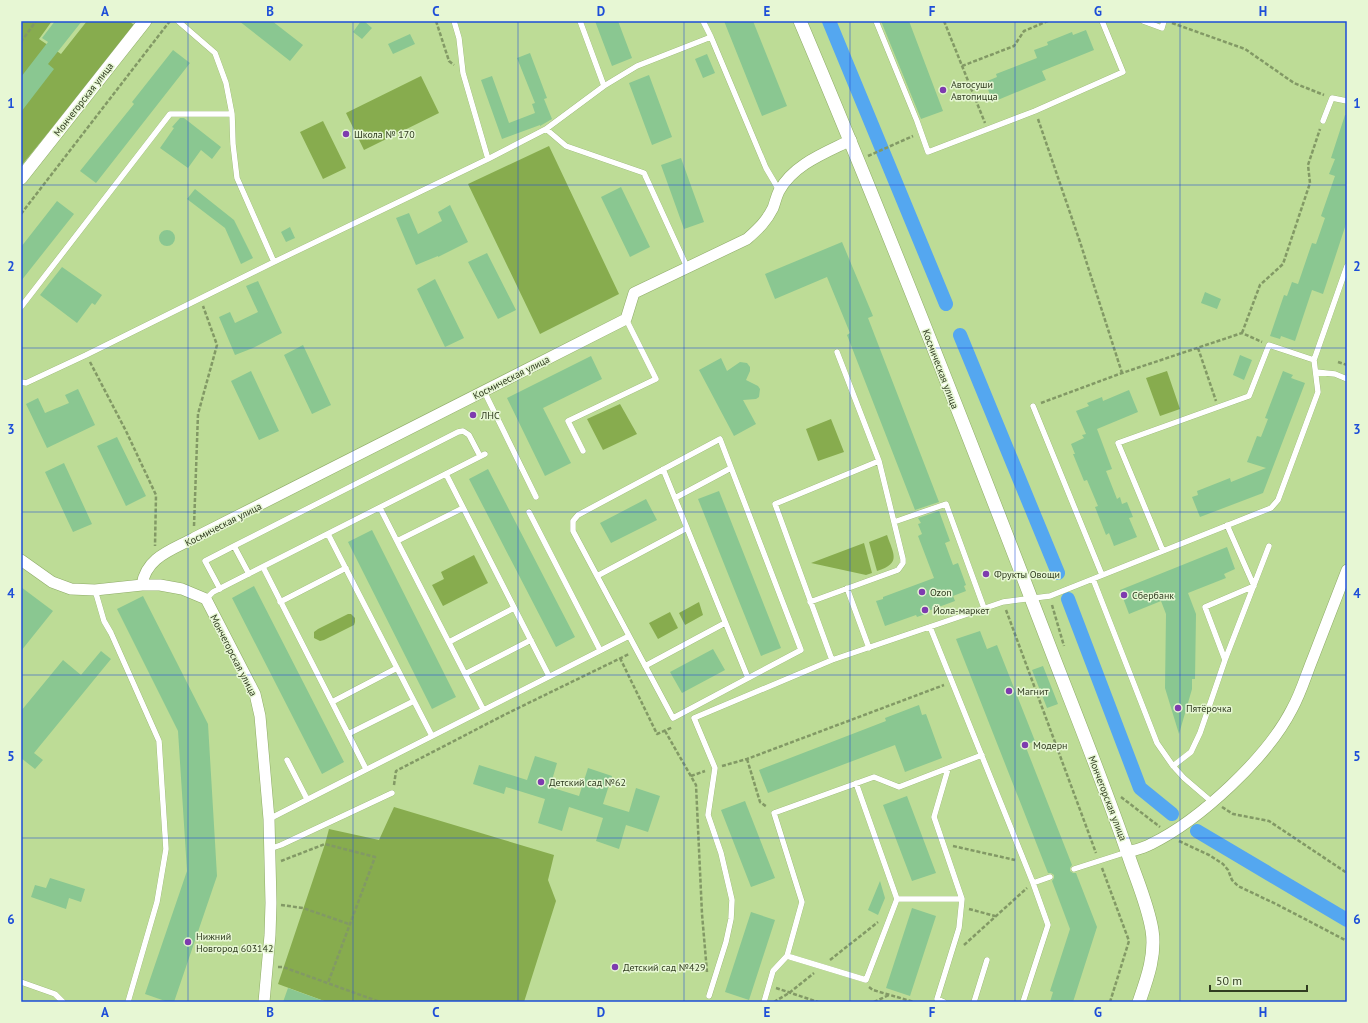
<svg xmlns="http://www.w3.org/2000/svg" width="1368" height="1023" font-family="'PT Sans',sans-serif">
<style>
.green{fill:#87ac4e}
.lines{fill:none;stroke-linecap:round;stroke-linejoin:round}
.canal{stroke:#54a7f0;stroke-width:14}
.building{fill:#8ac791}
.service-casing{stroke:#8eab67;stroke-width:6}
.minor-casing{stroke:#8eab67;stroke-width:12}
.tertiary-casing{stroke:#8eab67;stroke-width:14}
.path{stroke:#829965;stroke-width:2.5;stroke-dasharray:4 2;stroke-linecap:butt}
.service{stroke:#fff;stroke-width:5.5}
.minor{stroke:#fff;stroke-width:11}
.tertiary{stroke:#fff;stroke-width:13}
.grid{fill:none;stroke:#1d4ed8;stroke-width:1;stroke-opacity:0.55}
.poi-dot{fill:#7e3baf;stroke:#e7f7d4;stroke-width:1.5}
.labels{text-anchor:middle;stroke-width:3;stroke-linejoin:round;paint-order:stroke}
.poi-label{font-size:10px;fill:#303c20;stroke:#e7f7d4;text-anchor:start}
.street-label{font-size:10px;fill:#303c20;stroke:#e7f7d4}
.neatline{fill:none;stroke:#1d4ed8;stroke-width:1.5}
.grid-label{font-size:13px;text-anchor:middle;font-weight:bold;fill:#1d4ed8}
</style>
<rect width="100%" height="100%" fill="#bddc96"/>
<path class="green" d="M21 21H52L39 39 61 54 87 21H129L135 26 21 166Z
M421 76 439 113 364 150 346 113Z
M323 121 346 168 323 179 300 132Z
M549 146 619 294 540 334 468 184Z
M1167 371 1180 409 1160 416 1146 378Z
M620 404 637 434 603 450 587 419Z
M831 419 844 452 818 461 806 429Z
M887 535C894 555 901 563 877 571L869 542Z
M864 543 872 573 866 575 811 563Z
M474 555 488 583 443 606 432 585 444 579 441 572Z
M699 602 703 615 685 625 679 613Z
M670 612 678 628 658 639 649 623Z
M348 614H351L355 618V622L354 625 324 640 320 641 314 638V632L318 629Z
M394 807 554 855 548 880 556 901 524 1002H327L278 984 325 844 329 829 379 840Z"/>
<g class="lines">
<path class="canal" d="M829 21 946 304
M960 335 1058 573
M1068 599 1140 788 1172 814
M1197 831 1347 920"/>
</g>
<path class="building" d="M55 21H82L48 64 54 69 21 112V77L48 42 42 38Z
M239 21H272L303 45 290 61Z
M361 21H364L372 28 362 39 353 32Z
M595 21H618L632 58 612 66Z
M724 21H753L787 106 762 116Z
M881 21H909L943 111 921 119Z
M1086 30 1094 50 1042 71 1046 80 993 102 985 82 997 77 996 74 1037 58 1034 50 1048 45 1047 42 1072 32 1073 35Z
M410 34 415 44 393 54 388 44Z
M173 50 190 63 96 183 80 171 134 104 132 102Z
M530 53 547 98 544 99 552 119 540 126V125L502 139 481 80 492 76 509 123 535 113 532 104 535 103 517 58Z
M707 54 715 73 703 78 695 59Z
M649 75 672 137 652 145 629 83Z
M1345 115H1347V221L1323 294 1312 290 1295 341 1281 336 1280 339 1270 336 1284 295 1287 296 1292 282 1298 284 1312 243 1316 244 1325 218 1321 216 1335 176 1329 174 1335 159 1331 158Z
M180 118H184L221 147 212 159 201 150 188 168 160 148 174 128 172 127Z
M681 158 704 222 684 229 661 165Z
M621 187 650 247 630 257 601 197Z
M195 189 234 220 253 258 241 264 225 228 187 199Z
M57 201 74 214 21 281V247Z
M450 205 468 242 438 257V256L416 265 396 218 409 213 418 234 442 221 438 212Z
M290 227 295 238 286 242 281 232Z
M159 238a8 8 0 1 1 16 0a8 8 0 1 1-16 0Z
M842 242 873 316 868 318 939 502 915 510 847 335 850 333 827 277 775 299 765 274Z
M487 253 516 310 498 319 468 262Z
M62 267 102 295 95 305 92 303 77 323 40 295Z
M435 279 464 338 445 347 417 289Z
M258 281 282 333 253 348 235 355 219 317 230 312 235 323 258 312 246 286Z
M1205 292 1221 299 1217 309 1201 303Z
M303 345 331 405 312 414 284 355Z
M1240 355 1252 360 1244 380 1233 375Z
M591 356 602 379 543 408 571 463 545 476 507 398Z
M721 358 727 371 740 362 747 363 750 367V371L746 380 758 386 760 389 759 397 756 399 743 400 756 424 734 436 699 370Z
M251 371 279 431 259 440 231 381Z
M1283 371 1293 375 1291 378 1305 383 1263 493 1200 517 1192 497 1198 495 1197 491 1230 478 1231 482 1266 468 1247 462 1257 436 1261 437 1268 419 1265 418Z
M78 389 95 425 47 448 26 404 38 398 45 413 69 403 65 395Z
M1129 390 1138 412 1097 429 1112 469 1106 471 1117 499 1120 497 1122 504 1127 502 1133 517 1129 518 1137 537 1114 546 1109 533 1106 535 1095 507 1098 506 1087 480 1084 481 1073 454H1075L1071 444 1084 438 1082 435 1086 434 1076 411 1089 406 1087 403 1102 397 1103 401Z
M117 437 146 496 126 506 97 446Z
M64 463 92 524 73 532 45 472Z
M488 469 575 637 556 647 469 479Z
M719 491 781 648 761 656 698 499Z
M646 499 657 520 611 543 600 523Z
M939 511 950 541 945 543 953 565 958 563 966 585 964 586 966 591 953 596 955 601 928 611V613L917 617 916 615 885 626 876 601 883 599V597L934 578 918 536 922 534 918 524 921 523 918 518Z
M372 530 456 697 432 709 348 542Z
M1227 547 1235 569 1224 574 1226 578 1188 593 1196 614 1195 679H1192V689L1179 734 1165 688 1166 614 1161 601 1129 614 1120 590Z
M254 586 344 762 322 774 232 598Z
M21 587 53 611 21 651Z
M143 596 208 724 217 876 174 1002H168L145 994 187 871 178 731 117 609Z
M980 631 987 649 997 645 1035 741 1025 745 1072 865 1070 868V871L1073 873H1076L1097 927 1073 1002H1050L1053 992 1050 991 1070 929 1052 881 1054 878V875L1051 873H1048L956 639Z
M713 649 725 670 682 693 670 672Z
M101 651 111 659 34 753 43 760 35 769 21 758V711L63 660 81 675Z
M1043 666 1058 704 1047 708 1032 670Z
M919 705 922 715 926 714 942 758 905 772 895 745 768 793 759 770 886 721 885 718Z
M535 756 557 763 550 787 579 796 588 768 612 776 603 804 629 812 636 788 660 796 648 832 626 825 619 849 596 841 603 818 569 807 562 831 538 823 545 799 506 787 504 794 473 784 479 765 527 780Z
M907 796 936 873 912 881 883 805Z
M745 801 775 878 751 887 721 810Z
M50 878 85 889 81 902 69 898 66 909 31 897 35 885 46 888Z
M880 881 885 898 878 915 868 910Z
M912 908 936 916 910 996 886 988Z
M751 912 775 920 749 1000 725 992Z
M288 988 324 1001 323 1002H283Z"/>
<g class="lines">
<defs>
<path id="service" d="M178 21 215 53 226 83 232 114 233 144 237 178 274 262
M454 21 459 38 463 73 488 159
M580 21 604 86
M703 21 711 37 766 168 779 190
M876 21 917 121 928 152 1035 111 1123 72 1102 21
M1143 21 1162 28 1164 21
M1323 121 1332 98 1347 101
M546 129 566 146 644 173 687 267
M21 307 170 114H232
M1316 372 1335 374 1347 379
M21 382 26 383 86 355 274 262 488 159 546 129 604 86 637 66 711 37
M484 391 536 497
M1033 406 1102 575
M720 439 801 650 673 718 573 531V521L578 515Z
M583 451 568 421 656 379 626 319
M663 469 748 678
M446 474 549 676
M675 498 731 468
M380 508 483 709
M529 512 600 650
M894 522 946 504 984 608
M328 534 432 736
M397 541 463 508
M234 546 249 574
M1163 551 1118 443 1249 396 1269 345 1314 360
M263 567 366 769
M597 576 687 528
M1093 579 1157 743 1173 766 1184 778 1212 802
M847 588 869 648
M220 589 205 561 234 546 458 432 463 431 469 435 480 456
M95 590 104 621 111 633 159 741 166 849 157 902 128 1002
M206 599 213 592 485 454
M280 602 346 568
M810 602 898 570 903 563V559L879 461 837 352
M930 627 1033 883 1048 925 1023 1002
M449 642 514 608
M832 660 775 504 879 461
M1225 660 1205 607 1254 586 1227 525
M645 666 725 623
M465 674 531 640
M332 702 397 668
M348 734 414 701
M287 760 307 799
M1173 766 1191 752 1200 733 1225 660 1269 546
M856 783 897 899
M269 819 629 636
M269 849 281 845 392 793
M1074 869 1127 852
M1033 883 1050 877
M962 899H897L866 980 787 956 802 902 774 813 874 777 899 787 982 755
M21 982 55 994 63 1002
M709 996 726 942 731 919 732 900 721 853 708 815 715 768 694 718 832 660 1003 602 1050 596 1271 508 1278 500 1318 392 1314 360 1347 266
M764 1002 773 971 787 956
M944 1002 937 999 959 928 962 899 934 817 948 769
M974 1002 987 960"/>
<path id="minor" d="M21 560 52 582 71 589 95 590 142 585H160L182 589 206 599 255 694 260 716 269 819 271 903 270 935 264 1002
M142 585C146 557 172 550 194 538L626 319 634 293 747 239C758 229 766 222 773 208 775 203 776 197 779 191 794 164 825 153 851 140
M1128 852C1135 850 1144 848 1151 844 1200 820 1267 758 1292 709 1301 693 1306 675 1313 658 1324 629 1336 599 1347 570"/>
<path id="tertiary" d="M800 21C889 231 972 444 1054 658 1080 725 1107 792 1130 860 1138 883 1148 906 1152 930 1156 955 1147 979 1139 1002
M21 178 145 21"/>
</defs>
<use href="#service" class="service-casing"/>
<use href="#minor" class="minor-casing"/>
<use href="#tertiary" class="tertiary-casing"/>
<path class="path" d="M436 21 449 61 454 65
M944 21 985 123
M1172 23 1245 49 1294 83 1324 95
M21 42 36 21
M962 66 1014 46 1024 31 1048 21
M1038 119 1080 242 1122 373
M868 156 913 136
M21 214 170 21
M1242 333 1260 285 1283 264 1310 183 1308 165 1320 129
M1198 348 1216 401
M90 362 126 431 156 495 155 546
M1338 362 1347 365
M1041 403 1122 373 1242 333 1262 342
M194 526 198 414 217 345 203 306
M1052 605 1064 646
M1006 610 1096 853
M620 658 657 734 673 727
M665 731 696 785 702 914 707 972
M747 759 760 802 767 807
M722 766 747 759 944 685
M691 776 705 771
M394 785 396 771 506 714 629 654
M1121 797 1160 827
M1222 807 1233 814 1269 821 1347 873
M1179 841 1209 855 1223 864 1228 870 1232 880 1238 886 1278 905 1347 941
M953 846 1015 860
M281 861 325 844 375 857 328 983
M1102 868 1129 941 1110 1002
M281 905 303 908 349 924
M969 909 995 916
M964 945 1027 888
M830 960 878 922
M278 967H283L380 1002
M869 987 873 990 914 1002
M776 988 818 1002
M774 1002 789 993 814 973
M874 1002 889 995"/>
<use href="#service" class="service"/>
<use href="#minor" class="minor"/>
<use href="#tertiary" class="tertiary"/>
</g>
<path class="grid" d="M188 21V1002M353 21V1002M518 21V1002M684 21V1002M850 21V1002M1015 21V1002M1180 21V1002M21 185H1347M21 348H1347M21 512H1347M21 675H1347M21 838H1347"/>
<g class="poi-dot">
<circle cx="943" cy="90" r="4"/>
<circle cx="346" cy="134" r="4"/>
<circle cx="473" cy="415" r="4"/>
<circle cx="986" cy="574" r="4"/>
<circle cx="922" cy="592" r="4"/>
<circle cx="1124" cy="595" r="4"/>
<circle cx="925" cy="610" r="4"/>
<circle cx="1009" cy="691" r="4"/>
<circle cx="1178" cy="708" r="4"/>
<circle cx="1025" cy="745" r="4"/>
<circle cx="541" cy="782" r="4"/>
<circle cx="188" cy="942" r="4"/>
<circle cx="615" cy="967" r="4"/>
</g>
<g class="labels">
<g class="poi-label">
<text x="951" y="88">Автосуши<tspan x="951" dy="12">Автопицца</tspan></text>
<text x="354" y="138">Школа № 170</text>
<text x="481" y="419">ЛНС</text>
<text x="994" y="578">Фрукты Овощи</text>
<text x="930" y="596">Ozon</text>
<text x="1132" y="599">Сбербанк</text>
<text x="933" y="614">Йола-маркет</text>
<text x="1017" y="695">Магнит</text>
<text x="1186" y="712">Пятёрочка</text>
<text x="1033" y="749">Модерн</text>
<text x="549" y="786">Детский сад №62</text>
<text x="196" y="940">Нижний<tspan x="196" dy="12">Новгород 603142</tspan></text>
<text x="623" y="971">Детский сад №429</text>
</g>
<g class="street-label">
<text transform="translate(83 99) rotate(-52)" y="4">Мончегорская улица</text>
<text transform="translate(941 369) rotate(69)" y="4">Космическая улица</text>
<text transform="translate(511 377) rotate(-27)" y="4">Космическая улица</text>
<text transform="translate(223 524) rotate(-27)" y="4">Космическая улица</text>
<text transform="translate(234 655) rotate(63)" y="4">Мончегорская улица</text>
<text transform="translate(1108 798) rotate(69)" y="4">Мончегорская улица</text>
</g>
</g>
<rect width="1368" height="1023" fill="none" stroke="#e7f7d4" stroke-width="44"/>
<path d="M1210 985v6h97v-6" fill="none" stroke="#303c20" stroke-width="2"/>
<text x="1216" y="985" font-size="12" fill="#303c20" stroke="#e7f7d4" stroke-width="3" paint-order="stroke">50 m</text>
<rect x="22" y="22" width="1324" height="979" class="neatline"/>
<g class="grid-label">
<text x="105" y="16">A</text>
<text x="270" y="16">B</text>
<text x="436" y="16">C</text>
<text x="601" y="16">D</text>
<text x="767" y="16">E</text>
<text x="932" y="16">F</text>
<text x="1098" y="16">G</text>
<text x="1263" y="16">H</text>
<text x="11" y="108">1</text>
<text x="1357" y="108">1</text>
<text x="11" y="271">2</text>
<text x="1357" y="271">2</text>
<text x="11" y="434">3</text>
<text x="1357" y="434">3</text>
<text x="11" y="598">4</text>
<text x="1357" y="598">4</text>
<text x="11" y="761">5</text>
<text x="1357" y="761">5</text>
<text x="11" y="924">6</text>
<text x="1357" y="924">6</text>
<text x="105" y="1017">A</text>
<text x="270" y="1017">B</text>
<text x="436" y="1017">C</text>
<text x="601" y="1017">D</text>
<text x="767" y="1017">E</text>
<text x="932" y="1017">F</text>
<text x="1098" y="1017">G</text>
<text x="1263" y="1017">H</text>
</g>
</svg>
